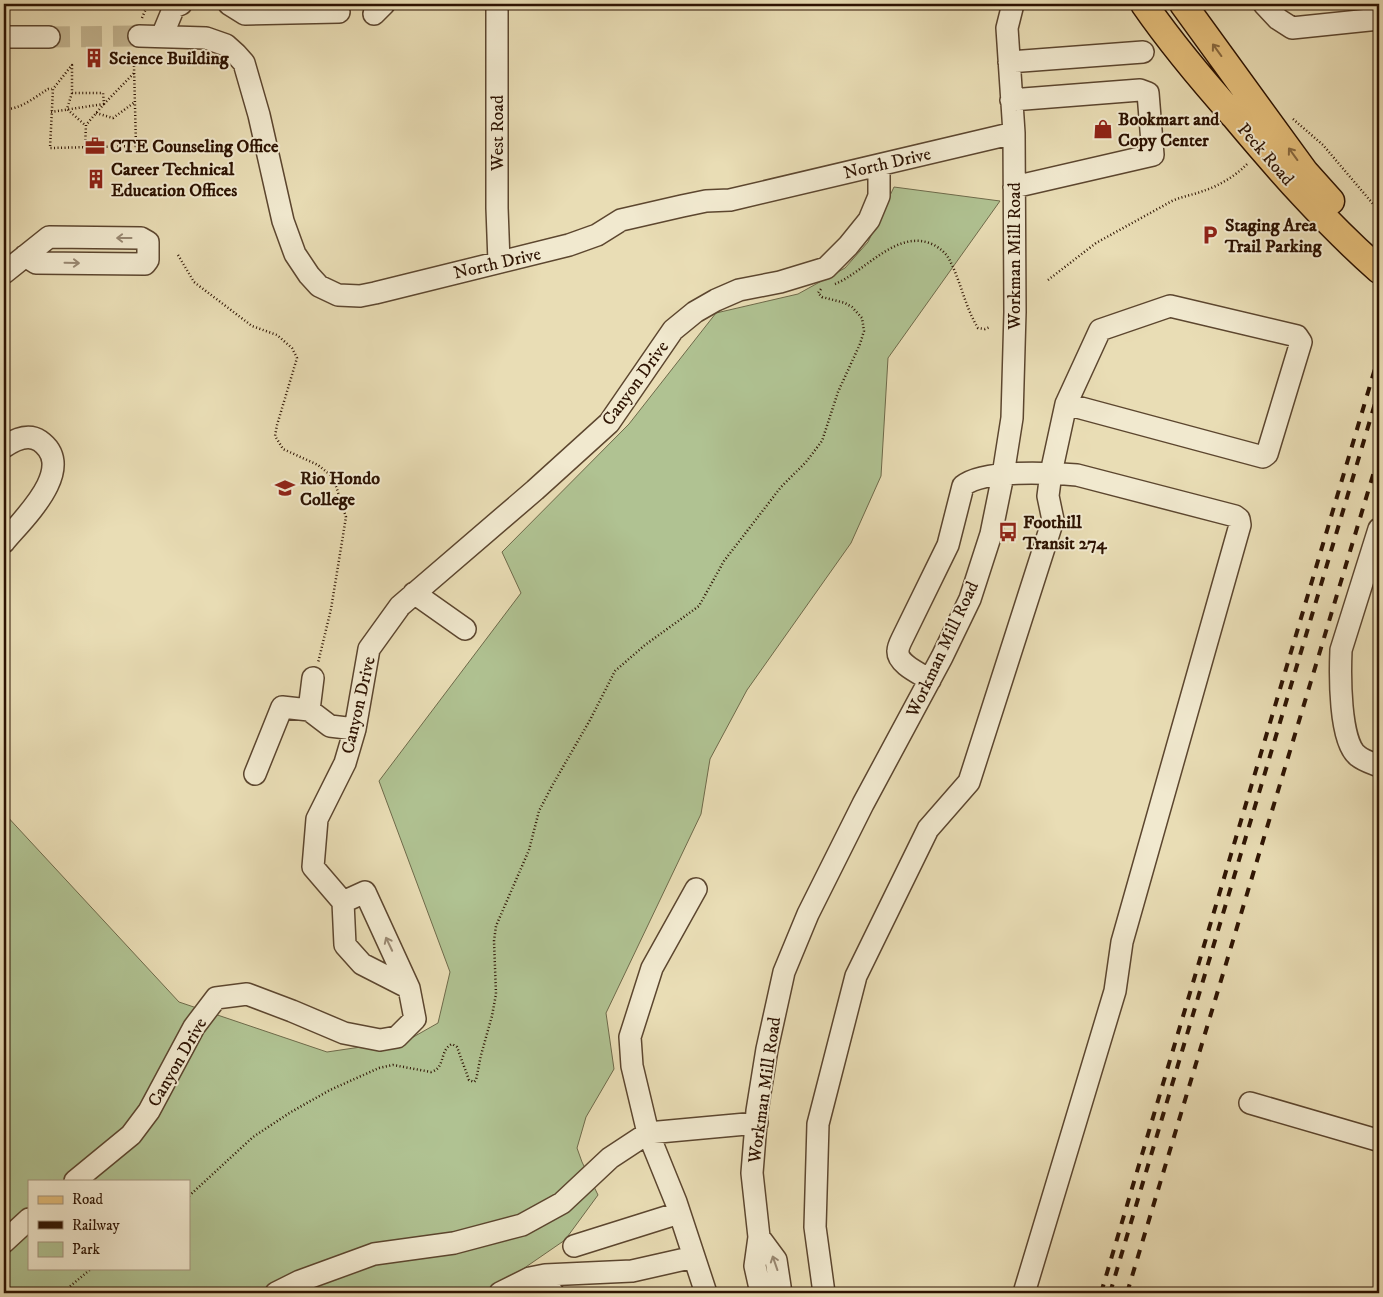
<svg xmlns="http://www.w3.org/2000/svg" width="1383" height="1297" font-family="'IM FELL DW Pica',serif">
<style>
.green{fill:#b0c292;stroke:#6e6a4a;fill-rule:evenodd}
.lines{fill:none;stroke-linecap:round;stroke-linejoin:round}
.minor-tunnel{stroke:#c3b591;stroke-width:21;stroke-dasharray:21 11;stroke-linecap:butt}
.minor-casing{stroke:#5c462f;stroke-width:24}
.major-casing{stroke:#2d1302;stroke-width:29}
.path{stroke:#2d1302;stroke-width:2.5;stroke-dasharray:1 2.5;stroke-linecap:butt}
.minor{stroke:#f1e9cf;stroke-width:21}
.major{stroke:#e4be7a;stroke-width:26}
.rail{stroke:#2d1302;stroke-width:4;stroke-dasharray:9 9;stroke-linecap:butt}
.oneway{stroke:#88683e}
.oneway2{stroke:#998973}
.labels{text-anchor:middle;stroke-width:4;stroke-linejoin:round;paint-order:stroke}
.poi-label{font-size:18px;font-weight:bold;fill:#2d1302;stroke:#f1e9cf;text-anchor:start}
.street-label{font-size:18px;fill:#2d1302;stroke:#f1e9cf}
</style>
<rect width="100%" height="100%" fill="#e9ddb5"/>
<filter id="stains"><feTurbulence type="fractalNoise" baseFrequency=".004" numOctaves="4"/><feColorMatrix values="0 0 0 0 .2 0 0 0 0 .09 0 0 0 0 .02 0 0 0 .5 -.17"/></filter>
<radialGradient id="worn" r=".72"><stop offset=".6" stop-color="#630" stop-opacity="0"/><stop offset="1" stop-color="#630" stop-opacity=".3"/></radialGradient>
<path class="green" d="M894 187 1000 201 888 358 881 476 851 543 747 690 710 759 701 814 606 1013 614 1069 586 1117 577 1148 582 1162 598 1195 565 1240 520 1271 480 1293H4V813L179 1002 327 1052 408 1040 438 1023 450 972 379 781 521 593 502 552 629 424 716 313 798 294 845 268 868 242ZM29 1181H189V1268H29Z"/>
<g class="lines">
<path class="minor-tunnel" d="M49 37 139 36"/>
<defs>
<path id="minor" d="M229 4 245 14 339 12
M497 4V208L499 262
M1264 4 1278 19 1292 28 1379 19
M374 14 384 4
M139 36 206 38 226 45 236 54 244 63 259 115 283 221 295 254 309 275 319 286 338 295 360 296 375 293 569 245 597 235 621 220 682 206 706 201 730 200 1014 133
M162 36 174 7 181 4
M4 37H49
M1009 62 1143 52
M1011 100 1140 90 1148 93 1153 155 1014 187
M4 273 49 237 141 238 148 242V260L145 264 36 263 25 256
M4 447C14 440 28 433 40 441 78 468 23 519 4 542
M1379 529 1341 650C1340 673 1339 742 1358 756 1364 761 1372 763 1379 766
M414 593 465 629
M313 678 309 710 330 726 355 729
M930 680C921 674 897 664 898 651 898 648 900 643 902 639L948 545 963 486C983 469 1050 473 1077 475L1235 516 1239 519 1240 525 1122 942 1115 991 1024 1293
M255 774 282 707 309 710
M696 889 652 968 630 1037 632 1066 648 1133 676 1202 706 1293
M409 988 362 964 345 945 343 902 313 867 317 819 345 763 355 729 369 649 400 606 535 490 609 423 673 330 695 312 716 300 739 290 780 282 826 268 848 246 869 220 879 196V165
M1250 1103 1377 1140 1379 1139
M75 1181 131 1135 149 1111 194 1027 216 998 247 994 292 1011 344 1033 380 1040 397 1037 415 1019 409 988 365 892 343 902
M759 1237 776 1260 781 1293
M4 1242 29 1219
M574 1246 679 1213
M276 1293 300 1281 374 1254 454 1243 522 1225 562 1203 610 1158 648 1133 757 1123
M500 1293 530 1278 545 1275 632 1271 694 1257
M541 1293H553
M761 1293 755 1266 759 1237 752 1173 757 1111 767 1049 784 972 808 914 863 804 942 657 970 599 991 534 1003 475 1012 418 1015 312 1014 133 1007 28 1013 4
M824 1293 815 1227 818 1124 856 976 928 829 969 782 1053 520 1048 496 1051 473 1066 404 1100 330 1170 306 1297 336 1301 342 1267 454 1263 457 1066 404"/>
<path id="major" d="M1144 4C1171 43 1202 80 1234 116 1280 171 1326 223 1379 270
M1183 4 1305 172 1331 201"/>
</defs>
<use href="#minor" class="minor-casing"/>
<use href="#major" class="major-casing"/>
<path class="path" d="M142 18 148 4
M134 66 136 146 50 148 53 89 72 65V93H103L104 104 134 73
M72 93 67 109 85 125
M4 109C20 110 35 97 48 89H52
M51 112 104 104
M96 113 113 118 135 102
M1293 119 1323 145 1379 211
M85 147 86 125 103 105
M178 255 194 282 252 326 277 335 292 348 297 358 277 425 275 436 283 449 318 465 333 477 346 517 331 609 318 663
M1048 280 1096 243 1172 201C1183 196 1193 195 1203 191 1219 186 1237 175 1248 163
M835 284C865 272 898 227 934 245 941 249 947 254 950 261 961 282 965 307 978 328L985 329 990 327
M189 1196 253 1137 291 1112 330 1090 379 1068 393 1065 431 1072C446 1068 439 1050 452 1044L457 1047 469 1080 474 1082 476 1080 481 1055 492 1016 496 994 494 941 496 926 529 850 539 811 552 786 590 720 615 671 645 645 699 606 724 561 781 487 806 462 822 441 838 392 860 344 864 331 862 318 852 307 845 303 822 297 818 293 821 289
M4 1270V1257
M62 1293 92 1268"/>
<use href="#minor" class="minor"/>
<use href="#major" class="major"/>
<path class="rail" d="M1101 1293 1379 355
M1110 1293 1379 390
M1127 1293 1379 455"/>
</g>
<defs><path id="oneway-shaft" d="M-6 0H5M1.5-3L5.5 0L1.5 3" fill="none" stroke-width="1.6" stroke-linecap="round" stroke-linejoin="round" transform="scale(1.25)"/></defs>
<g class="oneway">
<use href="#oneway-shaft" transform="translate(1217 50) rotate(-126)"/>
<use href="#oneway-shaft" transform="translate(1293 154) rotate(-126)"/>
</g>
<g class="oneway2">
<use href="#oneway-shaft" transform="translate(124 238) rotate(-180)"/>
<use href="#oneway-shaft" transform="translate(72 263) rotate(1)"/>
<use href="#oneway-shaft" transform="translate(389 944) rotate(-115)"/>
<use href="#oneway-shaft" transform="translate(775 1263) rotate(-109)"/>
</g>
<defs>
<symbol id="building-bare" viewBox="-9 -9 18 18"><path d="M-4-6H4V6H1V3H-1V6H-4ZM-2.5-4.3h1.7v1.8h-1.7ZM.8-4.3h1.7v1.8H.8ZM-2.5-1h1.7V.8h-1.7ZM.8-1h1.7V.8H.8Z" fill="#8f2418" stroke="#f1e9cf" stroke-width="2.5" paint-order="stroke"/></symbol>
<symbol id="shop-bare" viewBox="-9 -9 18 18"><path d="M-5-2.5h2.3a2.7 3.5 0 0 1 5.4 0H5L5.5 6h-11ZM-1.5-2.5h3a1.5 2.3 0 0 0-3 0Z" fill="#8f2418" stroke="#f1e9cf" stroke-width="2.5" paint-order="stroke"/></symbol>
<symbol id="office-bare" viewBox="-9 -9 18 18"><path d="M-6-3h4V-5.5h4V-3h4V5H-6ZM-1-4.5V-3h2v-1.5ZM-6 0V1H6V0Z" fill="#8f2418" stroke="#f1e9cf" stroke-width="2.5" paint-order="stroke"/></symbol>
<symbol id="parking-bare" viewBox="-9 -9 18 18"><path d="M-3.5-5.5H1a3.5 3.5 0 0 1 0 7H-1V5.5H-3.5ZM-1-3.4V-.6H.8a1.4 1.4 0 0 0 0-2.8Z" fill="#8f2418" stroke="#f1e9cf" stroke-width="2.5" paint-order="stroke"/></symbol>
<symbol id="university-bare" viewBox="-9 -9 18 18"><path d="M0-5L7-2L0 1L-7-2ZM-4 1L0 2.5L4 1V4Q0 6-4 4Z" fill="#8f2418" stroke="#f1e9cf" stroke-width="2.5" paint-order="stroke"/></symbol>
<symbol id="bus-bare" viewBox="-9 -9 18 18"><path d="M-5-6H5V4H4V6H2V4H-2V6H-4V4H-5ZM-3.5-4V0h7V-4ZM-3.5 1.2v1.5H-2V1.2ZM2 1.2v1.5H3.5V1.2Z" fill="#8f2418" stroke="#f1e9cf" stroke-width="2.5" paint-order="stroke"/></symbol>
</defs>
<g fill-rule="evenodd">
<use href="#building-bare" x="80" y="44" width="28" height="28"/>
<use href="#shop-bare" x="1089" y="115" width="28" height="28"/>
<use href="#office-bare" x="81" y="132" width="28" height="28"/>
<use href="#building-bare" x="82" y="165" width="28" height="28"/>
<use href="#parking-bare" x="1196" y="221" width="28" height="28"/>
<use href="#university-bare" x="271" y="474" width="28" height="28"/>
<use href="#bus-bare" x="994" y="518" width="28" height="28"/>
</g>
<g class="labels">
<g class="poi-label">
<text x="109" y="64">Science Building</text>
<text x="1118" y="125">Bookmart and<tspan x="1118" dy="21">Copy Center</tspan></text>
<text x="110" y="152">CTE Counseling Office</text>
<text x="111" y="175">Career Technical<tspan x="111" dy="21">Education Offices</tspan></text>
<text x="1225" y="231">Staging Area<tspan x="1225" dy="21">Trail Parking</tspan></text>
<text x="300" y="484">Rio Hondo<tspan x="300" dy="21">College</tspan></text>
<text x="1023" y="528">Foothill<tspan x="1023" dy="21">Transit 274</tspan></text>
</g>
<g class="street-label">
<text transform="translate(497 133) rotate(-90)" y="6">West Road</text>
<text transform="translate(1266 154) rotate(49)" y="6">Peck Road</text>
<text transform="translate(887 163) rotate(-13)" y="6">North Drive</text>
<text transform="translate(1014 256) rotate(-90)" y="6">Workman Mill Road</text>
<text transform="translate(497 263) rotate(-13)" y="6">North Drive</text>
<text transform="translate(635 383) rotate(-54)" y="6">Canyon Drive</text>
<text transform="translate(942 649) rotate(-65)" y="6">Workman Mill Road</text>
<text transform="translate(358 705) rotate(-77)" y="6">Canyon Drive</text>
<text transform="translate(177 1062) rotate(-60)" y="6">Canyon Drive</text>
<text transform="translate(764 1090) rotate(-82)" y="6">Workman Mill Road</text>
</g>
</g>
<rect width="1383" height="1297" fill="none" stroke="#e9ddb5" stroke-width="20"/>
<rect x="5" y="5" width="1373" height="1287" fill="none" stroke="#2d1302" stroke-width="2.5"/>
<rect x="10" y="10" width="1363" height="1277" fill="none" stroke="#2d1302"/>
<rect x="28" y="1180" width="162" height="90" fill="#f1e9cf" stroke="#a3937d"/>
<rect x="38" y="1196" width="25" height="8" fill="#e4be7a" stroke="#a3937d"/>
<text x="72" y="1204" font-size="15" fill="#2d1302">Road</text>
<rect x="38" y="1221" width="25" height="8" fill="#2d1302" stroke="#a3937d"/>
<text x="72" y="1230" font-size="15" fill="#2d1302">Railway</text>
<rect x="38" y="1242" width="25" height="15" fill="#b0c292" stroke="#a3937d"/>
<text x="72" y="1254" font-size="15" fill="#2d1302">Park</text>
<rect width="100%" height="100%" filter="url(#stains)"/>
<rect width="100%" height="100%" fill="url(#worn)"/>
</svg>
